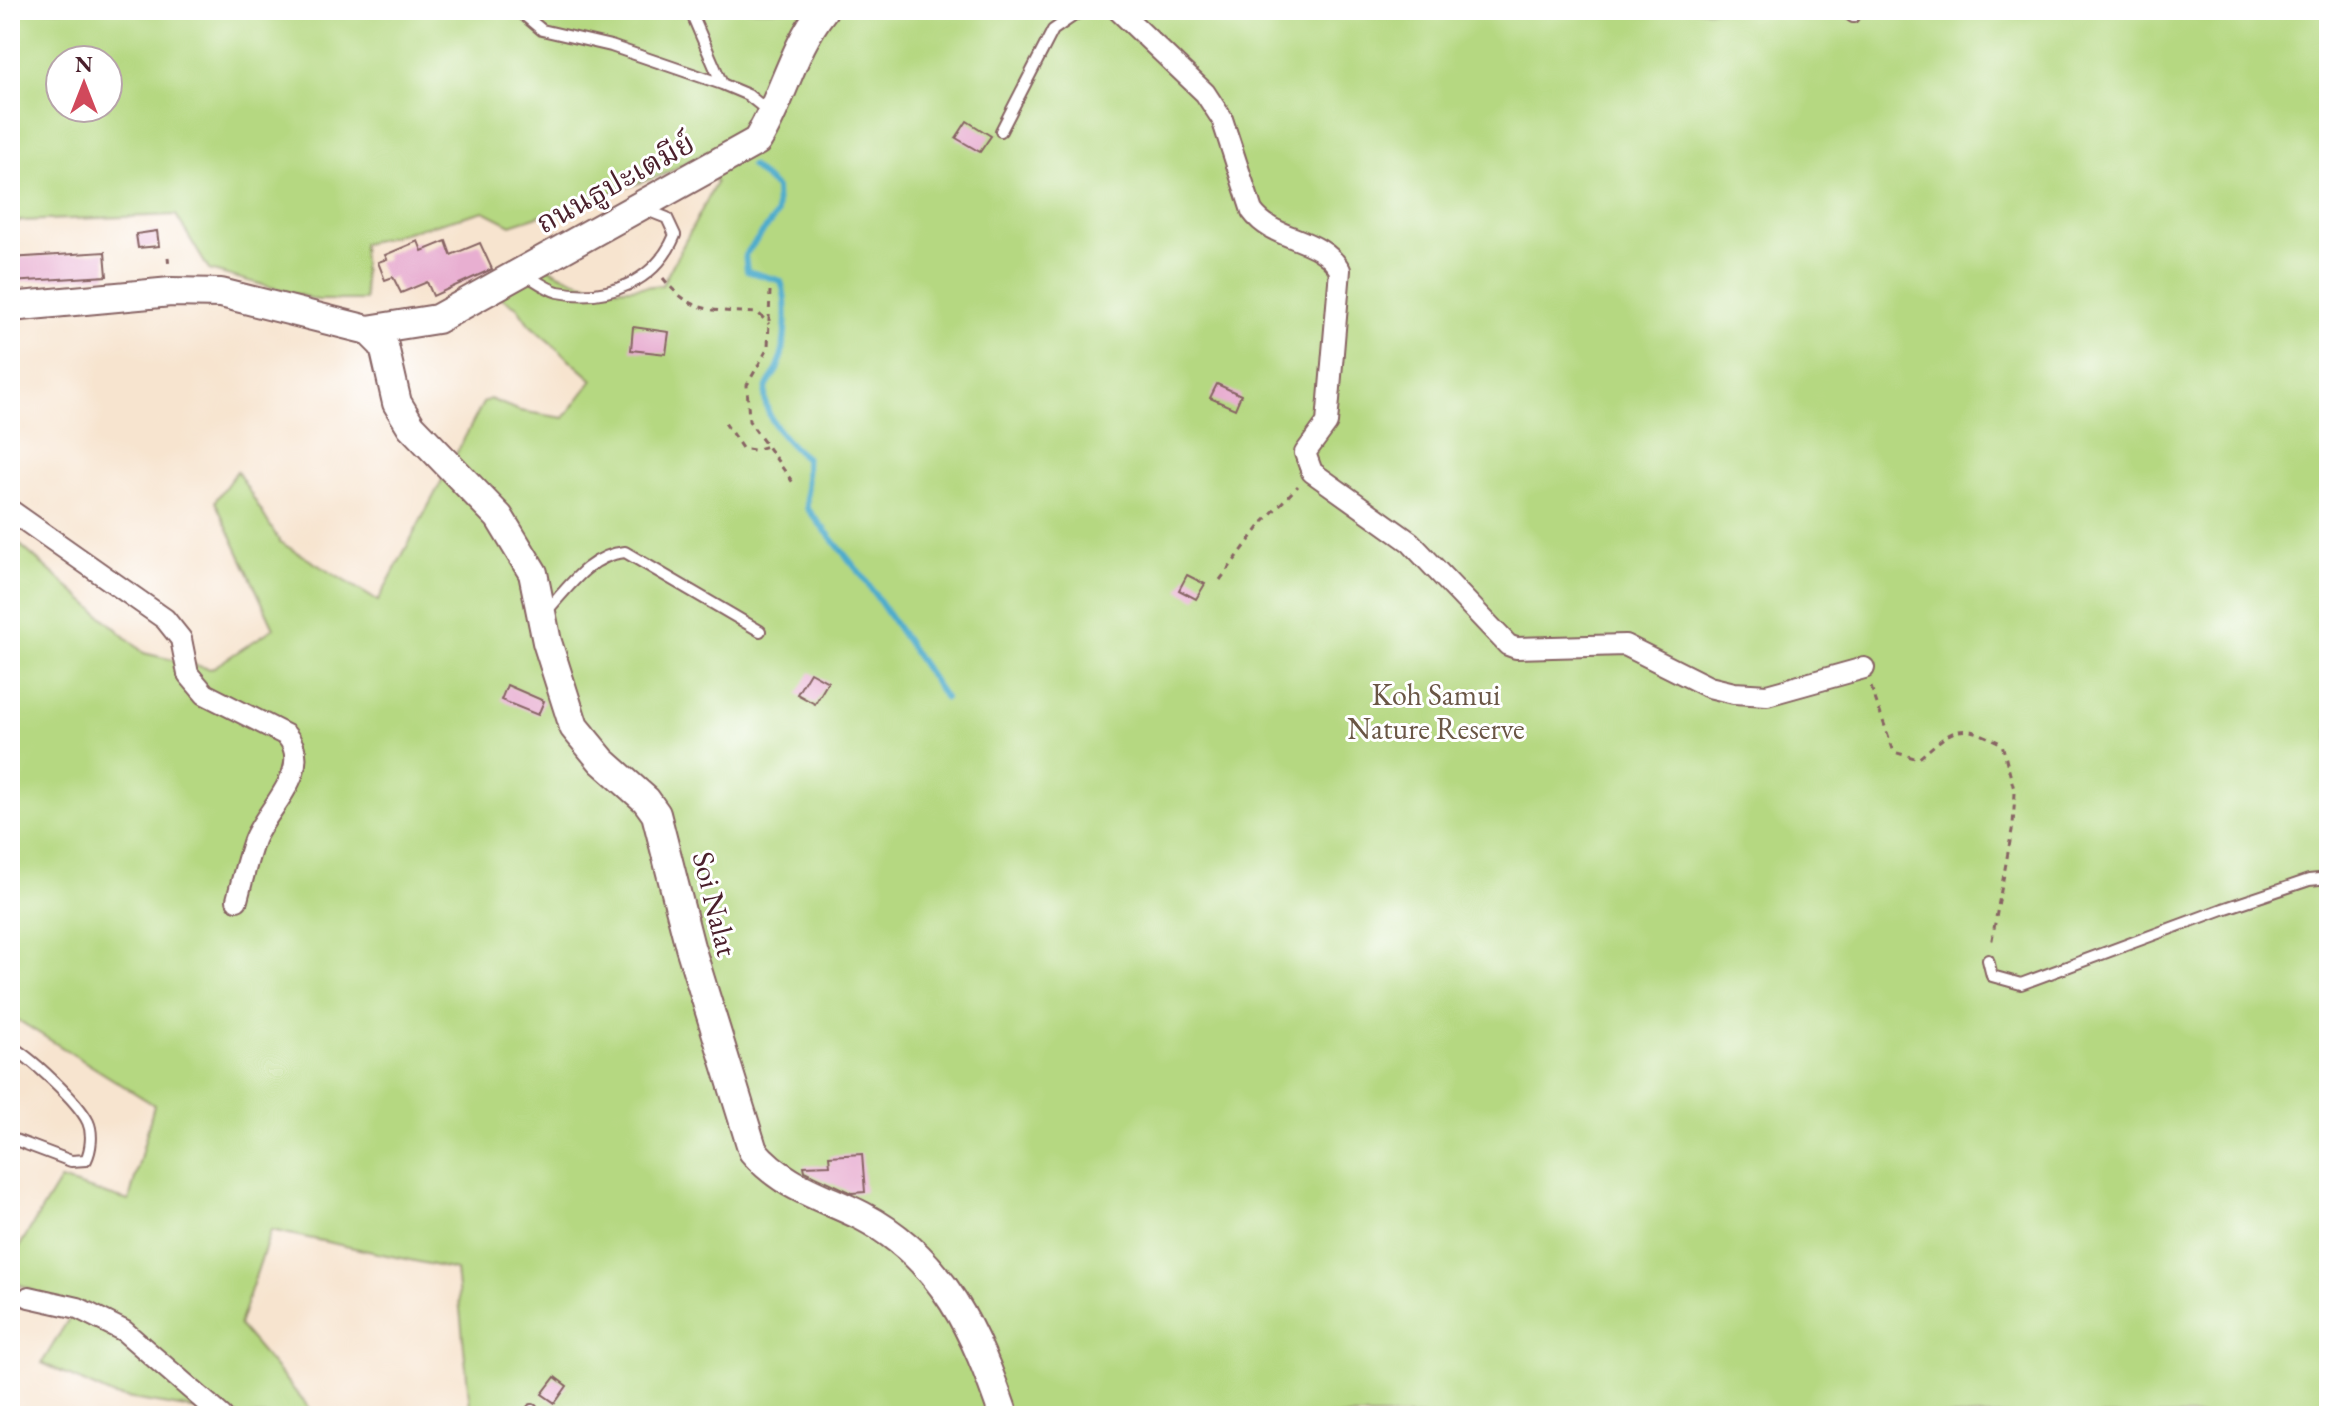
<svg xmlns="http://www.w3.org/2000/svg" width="2339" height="1426" font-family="'EB Garamond','Noto Serif Thai',serif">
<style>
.green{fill:#b5d881;stroke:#807c56;stroke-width:2;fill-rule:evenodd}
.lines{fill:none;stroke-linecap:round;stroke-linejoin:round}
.stream{stroke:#4eaccc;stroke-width:6}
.building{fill:#e8afd1}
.lane-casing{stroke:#876464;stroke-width:14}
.street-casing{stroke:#876464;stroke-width:24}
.secondary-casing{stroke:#876464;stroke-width:32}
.path{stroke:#876464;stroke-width:3;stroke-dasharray:6 6;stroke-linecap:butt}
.lane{stroke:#fff;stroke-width:10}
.street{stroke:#fff;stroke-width:20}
.secondary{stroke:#fff;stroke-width:28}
.labels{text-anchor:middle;stroke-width:6;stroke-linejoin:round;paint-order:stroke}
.street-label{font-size:30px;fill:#4a1f2b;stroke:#fff}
.park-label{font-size:30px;fill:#6a5645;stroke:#fff}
</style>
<rect width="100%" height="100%" fill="#fff"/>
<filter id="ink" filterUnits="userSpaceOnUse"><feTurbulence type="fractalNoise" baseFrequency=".0125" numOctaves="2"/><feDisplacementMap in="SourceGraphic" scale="16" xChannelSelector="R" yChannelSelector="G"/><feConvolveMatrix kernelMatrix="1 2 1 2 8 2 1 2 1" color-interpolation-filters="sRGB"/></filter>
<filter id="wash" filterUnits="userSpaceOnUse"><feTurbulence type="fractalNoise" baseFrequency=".006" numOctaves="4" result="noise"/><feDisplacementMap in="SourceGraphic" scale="32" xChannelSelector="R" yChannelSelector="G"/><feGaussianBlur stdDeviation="1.8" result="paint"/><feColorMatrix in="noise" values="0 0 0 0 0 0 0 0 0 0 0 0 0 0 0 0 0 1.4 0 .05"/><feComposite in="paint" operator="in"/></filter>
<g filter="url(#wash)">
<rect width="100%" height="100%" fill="#f7e4cf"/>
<path class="green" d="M10 10H2329V1416H471L456 1270 271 1230 239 1325 316 1416H201L198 1410 114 1396 42 1363 74 1310 10 1280V1262L60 1180 129 1201 154 1105 10 1015V536L144 653 211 669 274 628 215 501 237 471 280 542 378 601 483 403 490 399 520 411 564 418 593 380 529 324 517 307 500 297 542 265C593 291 605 291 662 285L716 183 705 153 663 175 511 225 484 211 362 244 365 300H317L209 270 176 215 19 221 10 228ZM60 60H108V108H60Z"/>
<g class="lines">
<path class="stream" d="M751 166 776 188 777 214 745 255 747 271 781 281C789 303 786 346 778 368 775 375 767 382 766 390 760 415 789 445 806 458L807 508 863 577 945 698"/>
</g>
<g id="blocks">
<path class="building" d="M967 121 991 136 980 152 956 138Z
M157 231 159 246 138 248 136 234Z
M418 241 422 251 446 241 451 255 480 243 492 269 433 296 427 282 401 293 393 277 385 280 378 262 387 259 385 255Z
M105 252 107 276 10 282V258Z
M633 327 669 332 666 354 631 350Z
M1217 384 1241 395 1235 409 1210 398Z
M1187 575 1205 584 1196 599 1179 590Z
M810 672 828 682 815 704 797 694Z
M507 685 544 701 538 715 501 700Z
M862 1154 865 1192 852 1193 805 1171 804 1166 830 1165 829 1156Z
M555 1377 567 1386 555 1403 542 1394Z"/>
</g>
</g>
<g filter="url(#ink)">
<use href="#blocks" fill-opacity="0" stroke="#876464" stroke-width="2"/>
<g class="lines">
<defs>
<path id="lane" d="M518 10 542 30 611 46 722 84 748 95 768 111
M690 10 722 84
M1843 10 1853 17
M1001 131 1053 30 1082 10
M525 274C535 280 547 289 558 292 608 302 656 281 675 235L667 218 644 209
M545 613C568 588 589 555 625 552L760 631
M1988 960 1992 976 2021 984 2223 909 2309 880 2329 878
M10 1046C30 1057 78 1101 88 1122 93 1133 91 1150 86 1160L71 1161 10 1138
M530 1416 532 1410"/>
<path id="street" d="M1118 10 1205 93 1222 119 1252 211C1274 242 1319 235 1340 270L1327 423 1305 453 1312 472 1410 542 1508 645 1516 648 1625 645 1709 687 1734 693 1767 695 1864 668
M10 510 165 619 181 639 188 674 205 694 286 735C316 768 266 809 254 840 247 860 242 881 237 900
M29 1297 78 1308 124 1331 222 1416"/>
<path id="secondary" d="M10 307 171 292 221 293 368 330 437 319 757 141C783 99 792 49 823 10
M368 330 384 346 397 403 411 426 499 517 533 573 547 642 574 727 602 761 646 800 656 814 690 947 753 1151C783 1187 822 1196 862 1216 944 1259 976 1334 1004 1416"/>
</defs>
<use href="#lane" class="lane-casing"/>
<use href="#street" class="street-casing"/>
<use href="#secondary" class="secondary-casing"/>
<path class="path" d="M168 257 169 268
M663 278C692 315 715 310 758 313L769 324
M770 291 768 348 747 385 749 421 794 484
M725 423 742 448 754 450 767 446
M1220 580 1263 522 1298 486
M1871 687 1894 752 1918 759C1955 728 1958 721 2002 744L2015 793 2013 825 1991 945"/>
<use href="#lane" class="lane"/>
<use href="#street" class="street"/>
<use href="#secondary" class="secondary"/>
</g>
</g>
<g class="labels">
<g class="street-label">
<text transform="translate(615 183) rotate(-29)" y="10">ถนนธูปะเตมีย์</text>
<text transform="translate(715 904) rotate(76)" y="10">Soi Nalat</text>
</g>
<g class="park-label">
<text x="1436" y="705">Koh Samui<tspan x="1436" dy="34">Nature Reserve</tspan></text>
</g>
</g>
<rect width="2339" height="1426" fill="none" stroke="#fff" stroke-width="40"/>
<g transform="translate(84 84)"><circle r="38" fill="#ffffff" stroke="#b7a5aa" stroke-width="2"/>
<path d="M0-6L14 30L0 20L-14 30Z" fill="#d1495b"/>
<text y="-12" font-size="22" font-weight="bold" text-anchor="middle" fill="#4a1f2b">N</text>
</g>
</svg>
